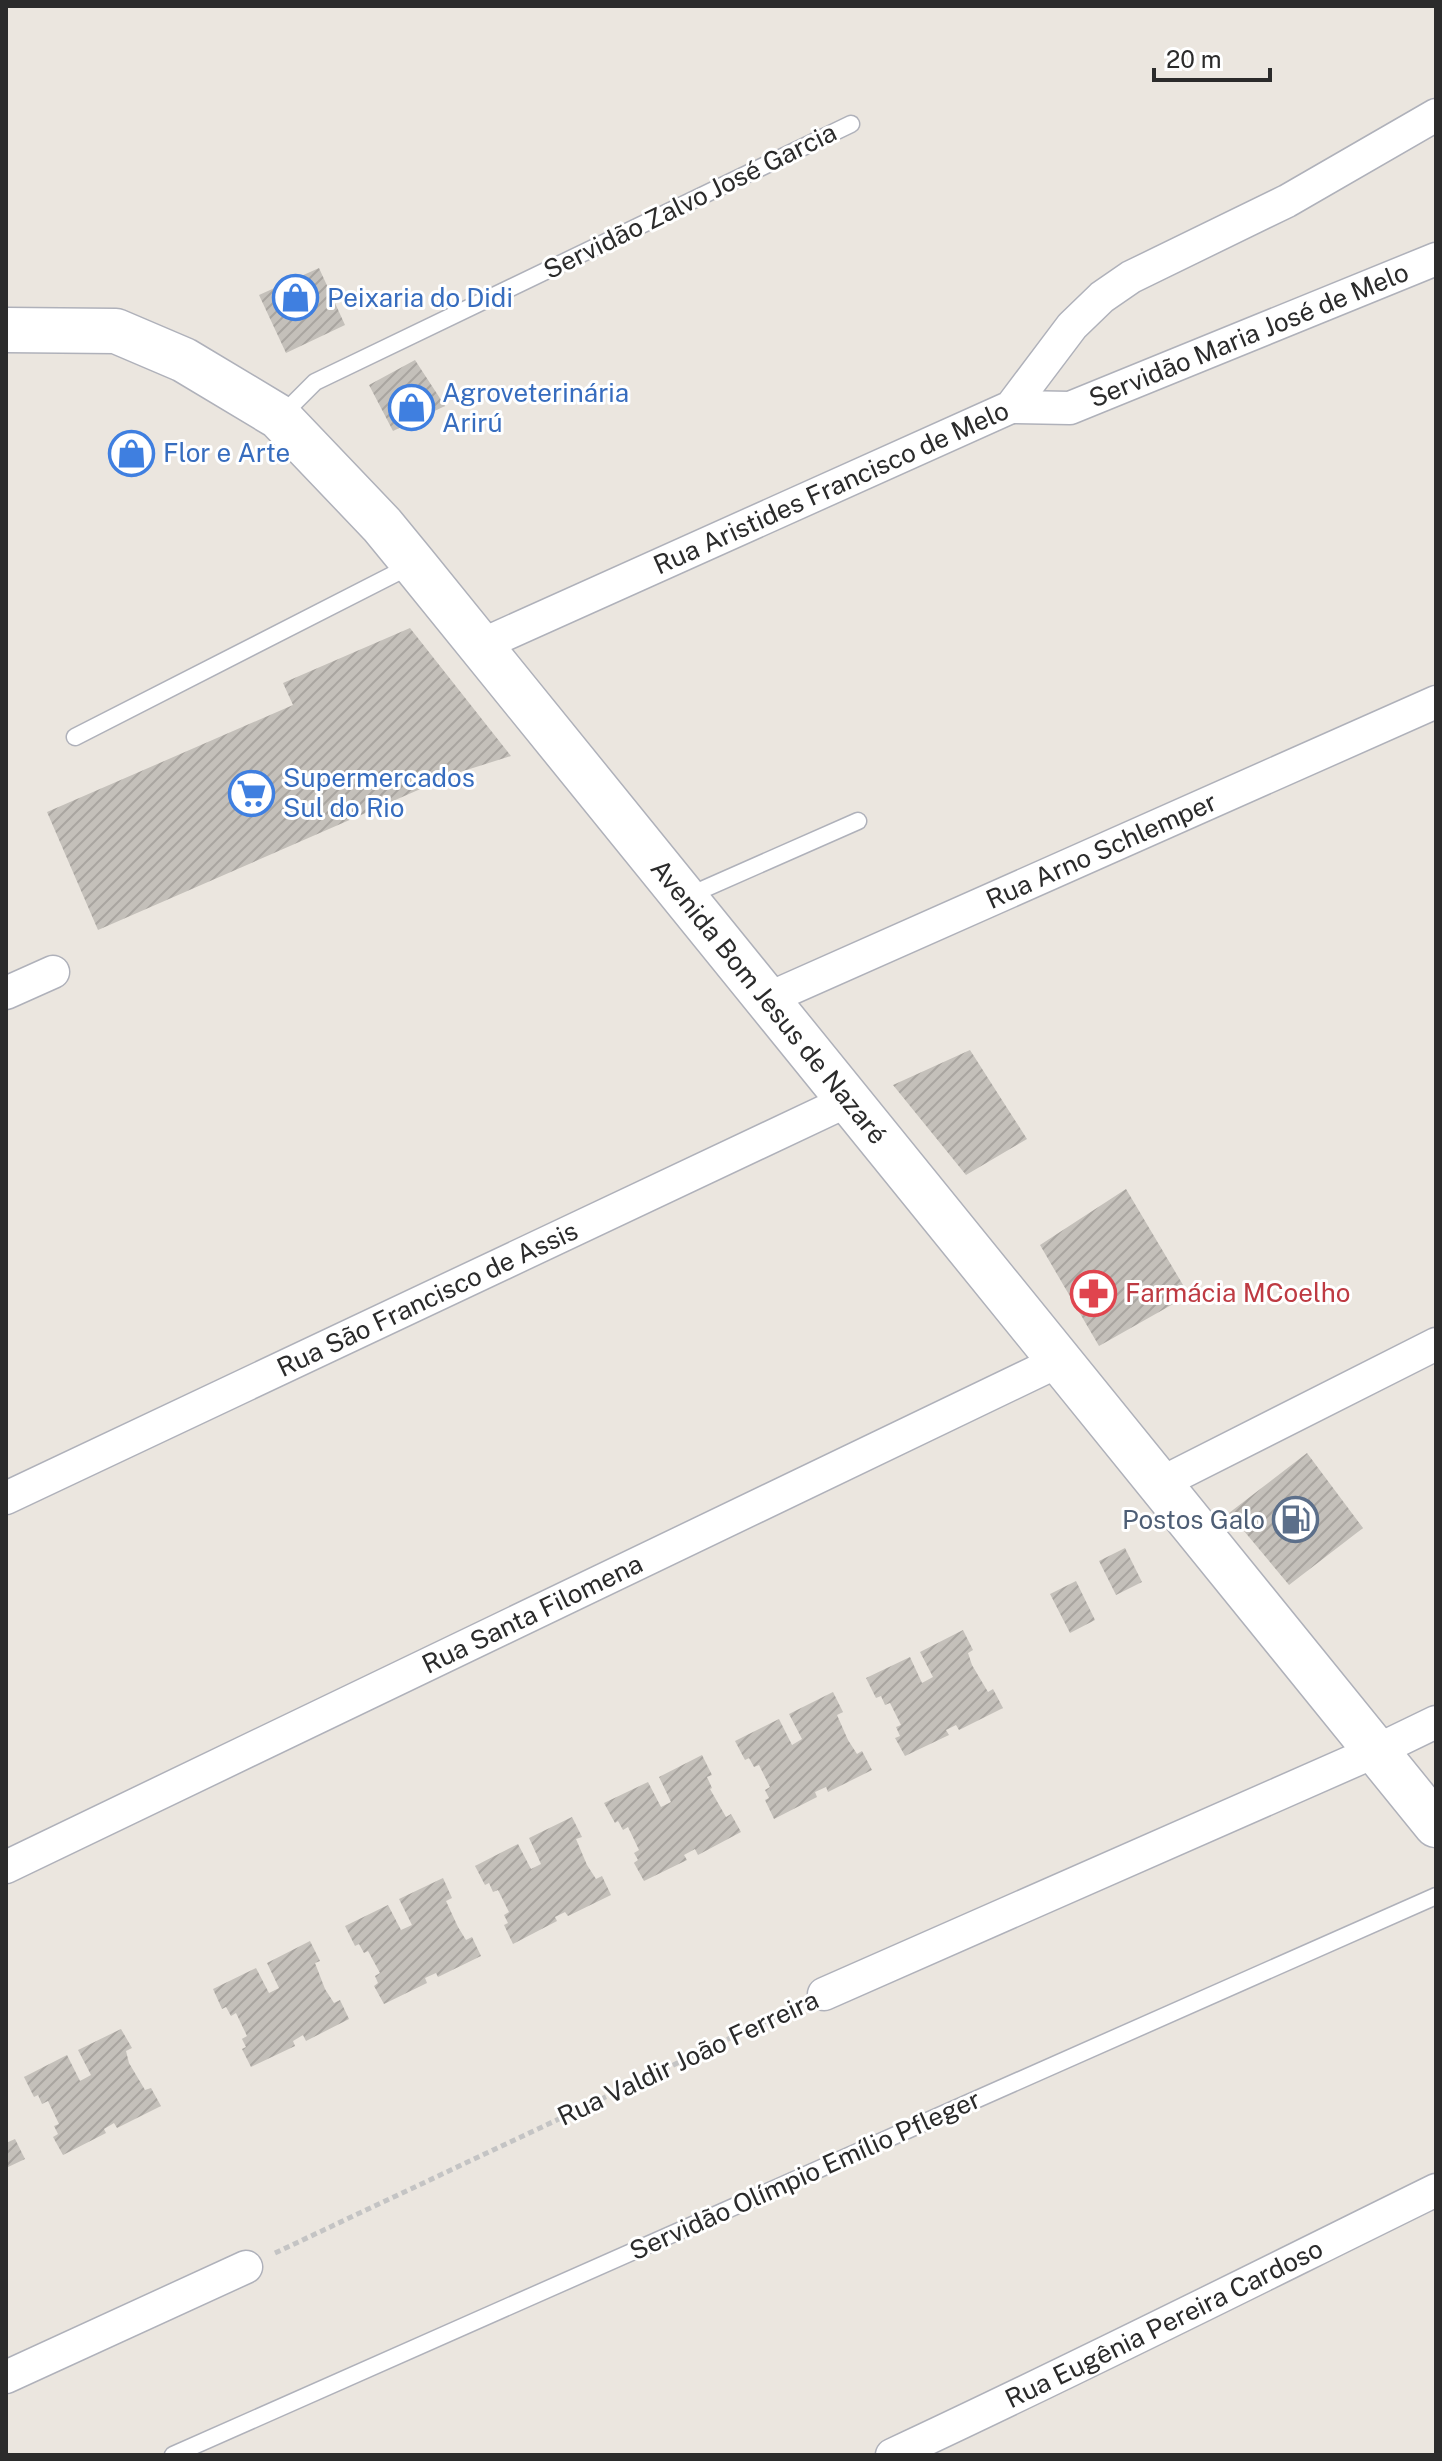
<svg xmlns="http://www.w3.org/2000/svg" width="1442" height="2461" font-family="'Public Sans',sans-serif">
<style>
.building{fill:url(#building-hatch)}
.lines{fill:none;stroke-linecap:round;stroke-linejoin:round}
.lane-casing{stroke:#afb1ba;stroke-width:19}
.street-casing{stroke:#afb1ba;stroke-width:35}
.secondary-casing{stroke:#afb1ba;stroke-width:47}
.path{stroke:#c4c4c4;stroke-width:5;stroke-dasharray:6 4;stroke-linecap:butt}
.lane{stroke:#fff;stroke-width:16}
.street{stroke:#fff;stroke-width:32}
.secondary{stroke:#fff;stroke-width:44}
.labels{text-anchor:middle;stroke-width:6;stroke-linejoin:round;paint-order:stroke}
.street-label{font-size:26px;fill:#2b2b2b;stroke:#fff}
.shop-label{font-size:26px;fill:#366cbe;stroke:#fff;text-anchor:start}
.health-label{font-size:26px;fill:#be3a42;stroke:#fff;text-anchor:start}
.service-label{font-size:26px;fill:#4e5e75;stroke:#fff;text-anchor:end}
</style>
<defs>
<pattern id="building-hatch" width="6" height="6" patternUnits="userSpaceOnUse" patternTransform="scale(2)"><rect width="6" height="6" fill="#c4c0ba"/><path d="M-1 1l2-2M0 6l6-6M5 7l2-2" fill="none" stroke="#a9a5a0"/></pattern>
</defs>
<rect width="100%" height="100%" fill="#ebe6df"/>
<path class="building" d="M319 268 345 325 286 353 259 295Z
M415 360 445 406 393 431 369 385Z
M410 628 511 756 457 773 98 930 47 812 293 705 283 683Z
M970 1050 1027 1139 966 1175 893 1085Z
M1126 1189 1189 1295 1099 1346 1040 1245Z
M1307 1453 1363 1528 1289 1585 1229 1513Z
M1125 1548 1142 1582 1116 1595 1099 1561Z
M1076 1581 1095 1620 1070 1633 1050 1594Z
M963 1630 973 1650 968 1653 972 1665 988 1692 993 1689 1003 1708 959 1730 956 1725 946 1730 949 1735 905 1756 895 1738 900 1736 896 1727 901 1725 890 1703 885 1705 881 1696 876 1698 866 1678 910 1657 922 1683 933 1677 920 1652Z
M833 1692 843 1712 837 1715 848 1740 857 1754 862 1751 872 1770 828 1792 826 1787 815 1792 817 1797 774 1819 765 1800 769 1798 765 1790 770 1787 759 1765 754 1767 749 1758 745 1760 735 1741 779 1719 792 1745 802 1739 789 1714Z
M702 1755 712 1775 707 1777 712 1788 710 1789 726 1817 731 1814 741 1832 698 1855 695 1849 684 1855 687 1860 644 1881 634 1863 638 1860 634 1853 639 1850 628 1827 623 1830 618 1821 615 1823 604 1803 648 1782 661 1807 671 1802 659 1777Z
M572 1817 582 1837 576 1839 587 1865 596 1879 602 1876 611 1895 568 1916 565 1912 555 1917 557 1921 513 1944 504 1925 508 1923 504 1915 509 1912 498 1890 493 1892 489 1883 485 1885 475 1866 518 1844 531 1869 541 1864 529 1838Z
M443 1878 452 1898 446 1901 458 1927 466 1940 472 1937 481 1956 438 1977 436 1973 425 1978 427 1983 384 2004 374 1986 378 1983 375 1976 380 1973 368 1951 364 1953 359 1944 355 1946 345 1926 388 1905 401 1930 412 1925 399 1899Z
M310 1941 320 1961 315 1963 325 1989 334 2003 340 2000 349 2019 306 2041 303 2035 293 2041 295 2046 251 2067 242 2049 246 2047 242 2039 247 2036 236 2013 231 2016 226 2007 222 2009 213 1989 256 1968 269 1993 279 1988 267 1963Z
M121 2029 132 2048 126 2051 129 2063 145 2090 151 2088 161 2106 117 2128 114 2123 104 2129 106 2133 63 2155 53 2137 58 2134 54 2126 59 2124 48 2101 42 2104 38 2095 34 2097 24 2077 67 2055 80 2081 91 2075 78 2050Z
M15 2139 25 2159 6 2168V2143Z"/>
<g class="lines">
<defs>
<path id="lane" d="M281 416 315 382 851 124
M75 737 412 565
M688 896 858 821
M173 2455 1436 1896"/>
<g id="street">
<path id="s1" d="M1011 407 1070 408 1436 259"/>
<path id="s2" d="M479 646 1011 407 1072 326 1102 297 1131 277 1287 201 1436 115"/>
<path d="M6 993 53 972"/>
<path id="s3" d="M765 1000 1436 702"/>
<path d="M1159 1484 1436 1344"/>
<path id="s4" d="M6 1498 847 1101"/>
<path id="s5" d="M6 1867 1059 1361"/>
<path d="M824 1994 1376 1751 1436 1722"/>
<path d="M6 2377 246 2267"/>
<path id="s6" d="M892 2455C1075 2370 1255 2279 1436 2190"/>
</g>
<g id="secondary">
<path id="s7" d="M6 330 116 331 184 360 279 417 382 525 414 564 1436 1825"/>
</g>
</defs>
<use href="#lane" class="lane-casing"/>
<use href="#street" class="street-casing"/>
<use href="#secondary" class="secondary-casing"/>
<path class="path" d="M275 2253 794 2008"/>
<use href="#lane" class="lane"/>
<use href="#street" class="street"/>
<use href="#secondary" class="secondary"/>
</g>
<defs>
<symbol id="shop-ring" viewBox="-11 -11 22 22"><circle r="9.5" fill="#fff" stroke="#3f7fe0" stroke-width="1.5"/><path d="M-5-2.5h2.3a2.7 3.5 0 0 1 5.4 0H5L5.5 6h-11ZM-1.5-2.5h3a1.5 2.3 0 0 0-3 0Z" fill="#3f7fe0"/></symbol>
<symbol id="supermarket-ring" viewBox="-11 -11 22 22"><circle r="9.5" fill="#fff" stroke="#3f7fe0" stroke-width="1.5"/><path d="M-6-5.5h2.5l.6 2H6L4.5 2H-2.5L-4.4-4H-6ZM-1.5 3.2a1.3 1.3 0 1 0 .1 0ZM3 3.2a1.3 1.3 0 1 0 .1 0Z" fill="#3f7fe0"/></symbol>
<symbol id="pharmacy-ring" viewBox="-11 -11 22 22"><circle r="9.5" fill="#fff" stroke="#e0444e" stroke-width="1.5"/><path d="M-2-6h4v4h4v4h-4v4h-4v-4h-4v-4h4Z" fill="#e0444e"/></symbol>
<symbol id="fuel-ring" viewBox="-11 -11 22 22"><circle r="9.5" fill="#fff" stroke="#5c6f8a" stroke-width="1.5"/><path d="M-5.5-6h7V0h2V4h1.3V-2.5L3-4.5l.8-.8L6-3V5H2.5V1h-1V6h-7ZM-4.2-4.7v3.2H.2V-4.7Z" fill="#5c6f8a"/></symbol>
</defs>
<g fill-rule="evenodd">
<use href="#shop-ring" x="270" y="272" width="51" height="51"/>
<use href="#shop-ring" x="386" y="382" width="51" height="51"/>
<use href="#shop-ring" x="106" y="428" width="51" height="51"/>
<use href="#supermarket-ring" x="226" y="768" width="51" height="51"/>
<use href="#pharmacy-ring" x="1068" y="1268" width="51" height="51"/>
<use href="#fuel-ring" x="1270" y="1494" width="51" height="51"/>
</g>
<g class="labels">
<g class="street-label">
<text transform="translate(690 201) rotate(-26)" y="9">Servidão Zalvo José Garcia</text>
<text dy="9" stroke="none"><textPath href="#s1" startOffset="252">Servidão Maria José de Melo</textPath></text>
<text dy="9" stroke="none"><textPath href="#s2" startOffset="386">Rua Aristides Francisco de Melo</textPath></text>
<text dy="9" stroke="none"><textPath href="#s3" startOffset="368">Rua Arno Schlemper</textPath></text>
<text dy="9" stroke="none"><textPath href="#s7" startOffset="1058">Avenida Bom Jesus de Nazaré</textPath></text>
<text dy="9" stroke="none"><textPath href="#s4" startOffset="466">Rua São Francisco de Assis</textPath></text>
<text dy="9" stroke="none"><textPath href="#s5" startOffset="584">Rua Santa Filomena</textPath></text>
<text transform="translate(688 2058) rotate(-25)" y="9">Rua Valdir João Ferreira</text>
<text transform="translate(805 2175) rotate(-24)" y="9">Servidão Olímpio Emílio Pfleger</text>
<text dy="9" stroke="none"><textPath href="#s6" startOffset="302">Rua Eugênia Pereira Cardoso</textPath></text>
</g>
<g class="shop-label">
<text x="327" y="307">Peixaria do Didi</text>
<text x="442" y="402">Agroveterinária<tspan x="442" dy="30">Arirú</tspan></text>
<text x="163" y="462">Flor e Arte</text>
<text x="283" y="787">Supermercados<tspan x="283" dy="30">Sul do Rio</tspan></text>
</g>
<g class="health-label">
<text x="1125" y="1302">Farmácia MCoelho</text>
</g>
<g class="service-label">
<text x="1265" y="1529">Postos Galo</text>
</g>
</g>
<rect width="1442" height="2461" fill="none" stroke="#2b2b2b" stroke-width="16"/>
<path d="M1154 68v12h116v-12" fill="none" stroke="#2b2b2b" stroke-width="4"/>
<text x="1166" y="68" font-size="24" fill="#2b2b2b" stroke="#ffffff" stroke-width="6" paint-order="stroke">20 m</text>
</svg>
